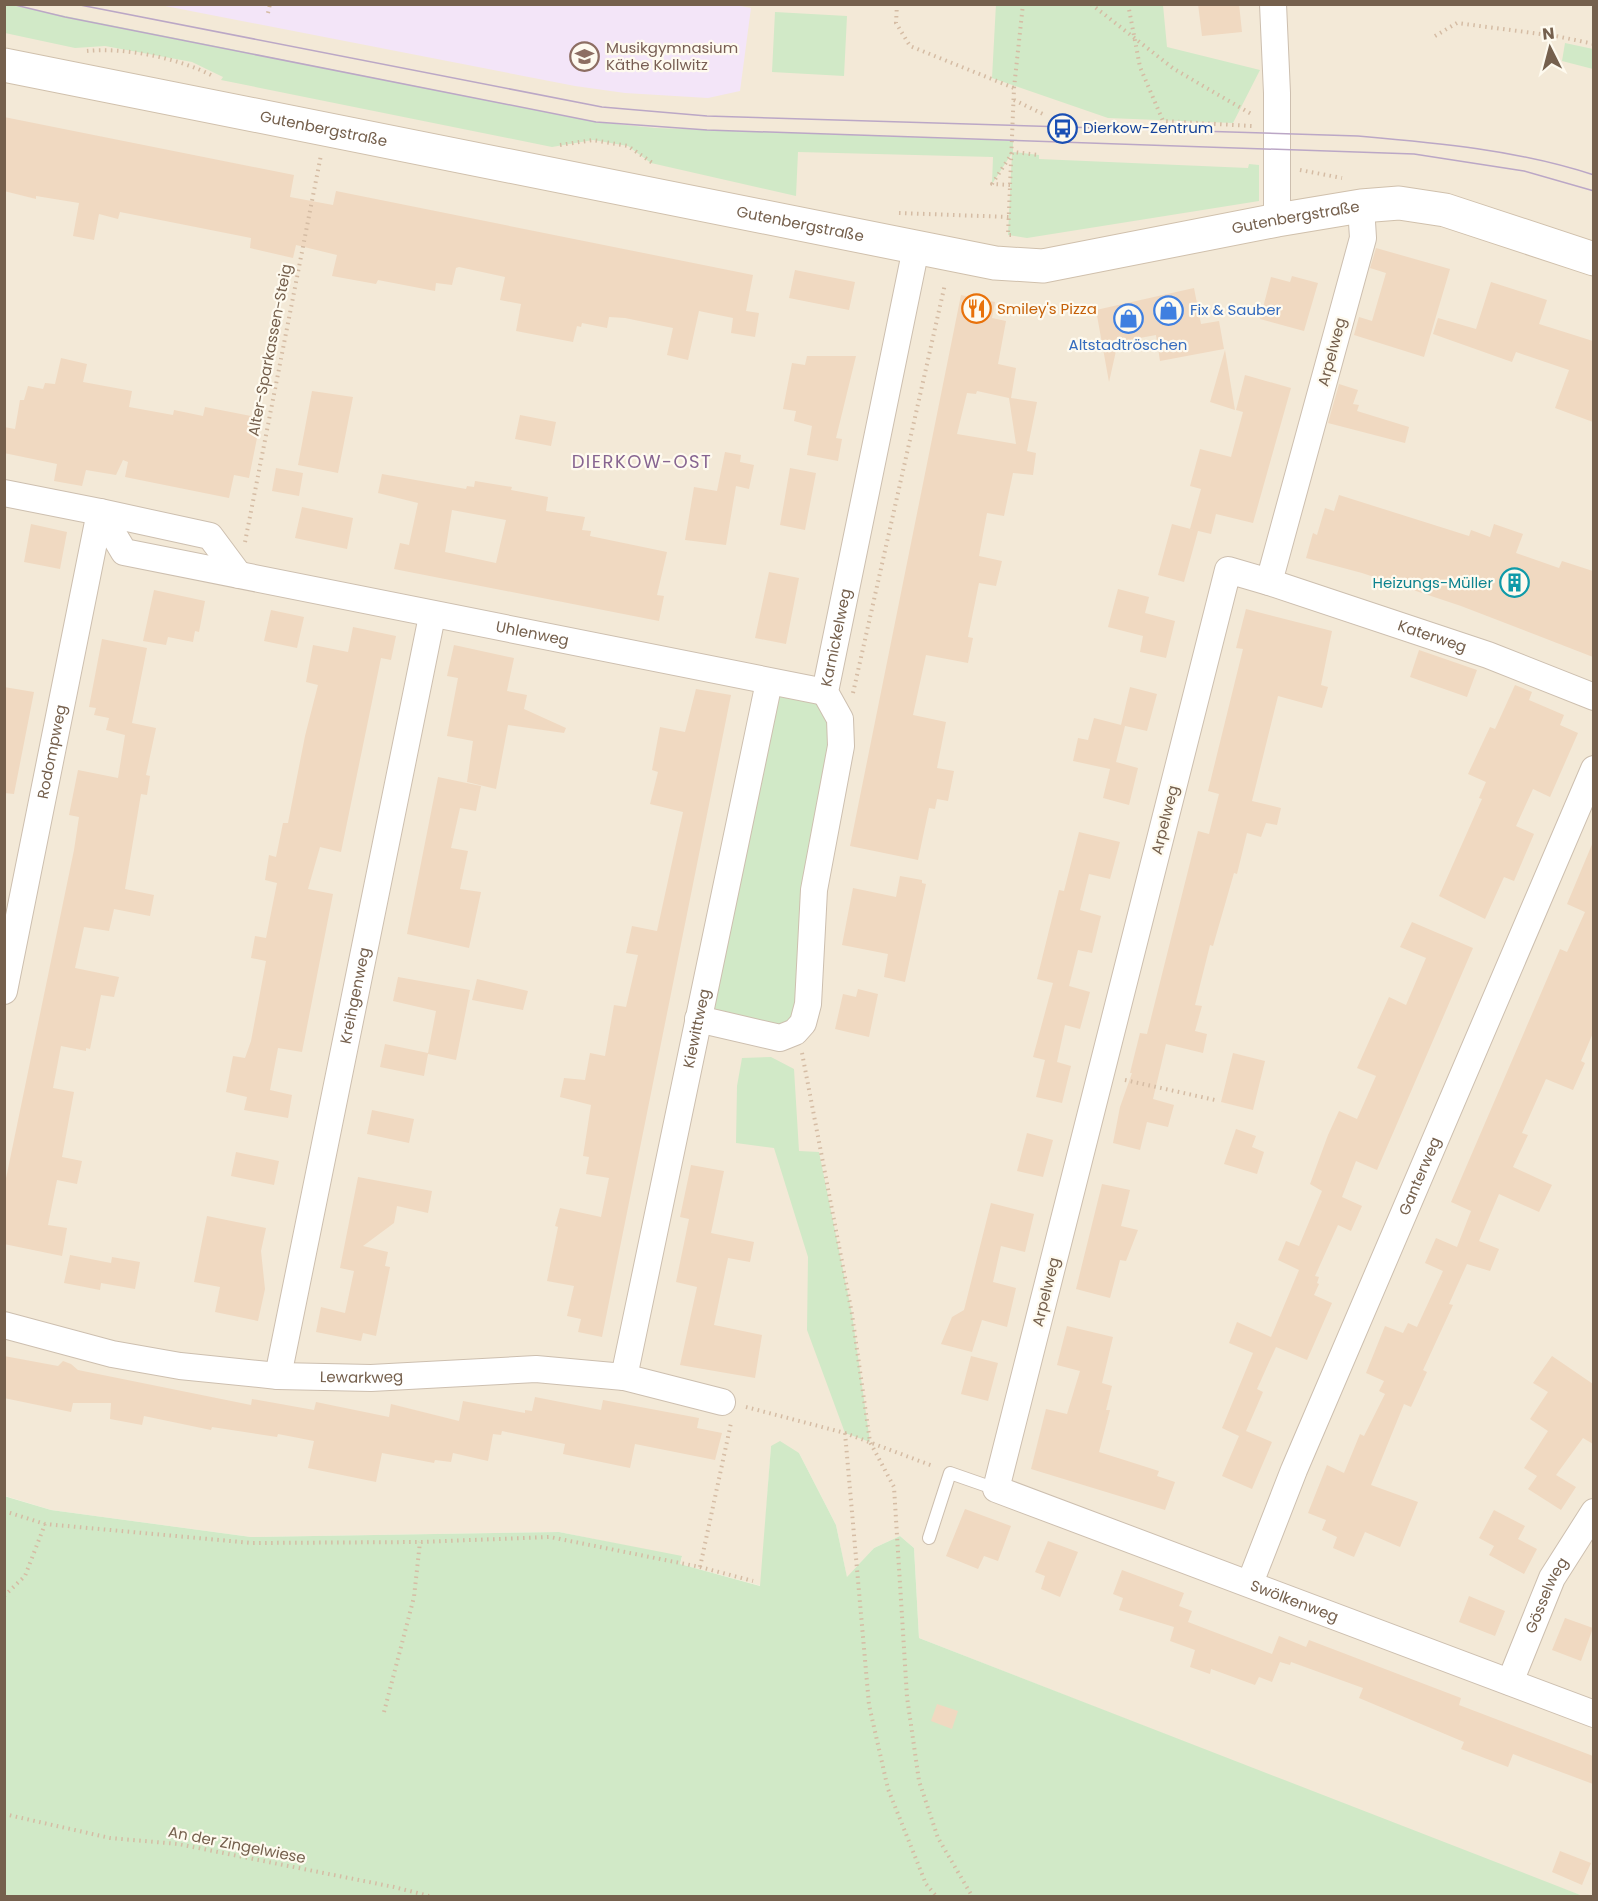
<svg xmlns="http://www.w3.org/2000/svg" width="1598" height="1901" font-family="Poppins,sans-serif">
<style>
.residential{fill:#f3e9d7}
.education{fill:#f3e5f8}
.green{fill:#d1e9c7}
.building{fill:#f0d9c1;fill-rule:evenodd}
.lines{fill:none;stroke-linecap:round;stroke-linejoin:round}
.lane-casing{stroke:#cdbfaf;stroke-width:14}
.street-casing{stroke:#cdbfaf;stroke-width:28}
.secondary-casing{stroke:#d0c0ac;stroke-width:35}
.path{stroke:#d5bca4;stroke-width:4;stroke-dasharray:1.5 4.5;stroke-linecap:butt}
.lane{stroke:#fff;stroke-width:12}
.street{stroke:#fff;stroke-width:26}
.secondary{stroke:#fff;stroke-width:33}
.tram{stroke:#bba7c6;stroke-width:1.5}
.labels{text-anchor:middle;stroke-width:4.5;stroke-linejoin:round;paint-order:stroke}
.education-label{font-size:15px;fill:#785e54;stroke:#fefaef;text-anchor:start}
.transit-label{font-size:15px;fill:#164399;stroke:#fefaef;text-anchor:start}
.street-label{font-size:15px;fill:#75604d;stroke:#fefaef}
.food-label{font-size:15px;fill:#c56008;stroke:#fefaef;text-anchor:start}
.shop-label{font-size:15px;fill:#366cbe;stroke:#fefaef;text-anchor:start}
.culture-label{font-size:15px;fill:#0d838f;stroke:#fefaef;text-anchor:end}
.quarter-label{font-size:18px;letter-spacing:1.5px;fill:#876591;stroke:#fefaef}
</style>
<rect width="100%" height="100%" fill="#fcf6e9"/>
<path class="residential" d="M5 5H1593V1896H1583L1514 1871 919 1638 914 1548 900 1536 874 1548 847 1578 836 1525 799 1453 771 1446 761 1586 680 1564 682 1557 559 1532 251 1537 51 1510 5 1496Z"/>
<path class="education" d="M731 4 751 8 740 91 708 98 625 93 575 86 160 5Z"/>
<path class="green" d="M5 4 596 122 656 128 1013 141V152L1039 155V159L1248 168 1249 164 1259 165V201L1027 238 1008 235 1012 153 992 184 993 157 798 152 796 196 651 163 628 146 593 140 552 147 221 80 223 77 192 62 105 46 75 48 5 33Z
M996 4 1163 5 1167 47 1260 70 1233 123 1108 118 992 78Z
M775 12 847 16 844 76 772 72Z
M1565 43 1593 49V69L1562 61Z
M769 682 825 692 840 719 795 1032 698 1019Z
M771 1057 794 1069 799 1151 819 1152 852 1314 870 1442 845 1433 807 1330 808 1257 774 1148 736 1143 737 1086 742 1058Z
M780 1441 799 1453 836 1525 847 1577 874 1548 900 1536 914 1548 919 1638 1583 1896H5L4 1496 51 1510 251 1537 559 1532 682 1556 680 1564 760 1586 771 1446Z"/>
<path class="building" d="M1198 4H1239L1242 32 1202 36Z
M4 117 294 175 290 197 333 205 336 191 753 275 746 311 759 313 755 337 731 333 733 318 699 311 688 360 667 355 673 328 625 318 609 317 607 328 582 323 581 327 577 326 573 342 516 331 521 304 500 300 505 277 459 267 456 268 452 285 436 283 435 291 378 280 376 284 332 276 337 255 296 245 293 258 250 248 251 238 120 212 118 219 99 214 94 240 73 236 79 203 36 196V199L4 191Z
M1376 248 1450 269 1424 357 1354 335 1359 317 1372 321 1386 273 1370 268Z
M795 270 855 282 849 310 789 298Z
M1292 276 1318 283 1304 331 1260 319 1271 277 1290 282Z
M1491 282 1547 300 1539 324 1593 341V422L1555 408 1569 370 1516 352 1512 362 1433 334 1438 318 1476 329Z
M1194 288 1201 324 1219 321 1224 349 1160 361 1156 335 1118 342 1109 382 1096 310Z
M961 295 995 302 992 318 1006 321 998 364 1016 368 1011 398 1037 402 1027 451 1036 453 1033 475 1013 473 1004 516 987 513 979 556 1002 561 996 586 979 583 968 637 973 638 968 663 926 655 913 715 946 722 937 768 954 771 948 801 937 799 935 809 929 808 918 860 850 846ZM977 391 1009 398 1016 444 957 434 967 393 976 394Z
M1225 350 1235 410 1210 402Z
M807 356H856L836 438 842 439 838 461 807 455 812 426 794 421 796 411 783 409 792 363 805 365Z
M61 358 87 364 83 382 132 391 129 407 173 415 174 410 203 416 205 407 261 418 249 478 234 475 229 498 125 477 128 462 123 460 116 475 86 470 82 486 54 481 57 464 4 453V427L15 429 20 400H24L28 386 43 389 45 383 55 384Z
M1245 375 1291 388 1253 523 1216 514 1211 534 1190 529 1201 489 1190 486 1200 449 1231 457 1243 412 1236 410Z
M1339 384 1358 390 1353 404 1359 405 1357 411 1409 427 1405 443 1328 423Z
M312 391 353 397 338 473 298 465Z
M520 415 556 422 551 446 515 439Z
M725 452 741 455 740 462 754 465 749 489 736 486 726 545 685 540 694 487 717 491Z
M276 468 303 473 299 496 272 491Z
M790 468 816 473 805 530 780 525Z
M382 474 466 489 467 486 474 487 475 481 512 487 511 490 548 497 546 511 585 517 582 530 591 531 590 536 667 552 657 595 664 596 659 621 394 569 400 543 409 545 418 503 378 493ZM452 510 506 520 496 563 445 552Z
M1339 495 1469 536 1471 530 1490 537 1494 524 1523 534 1516 553 1559 568 1562 561 1593 571V657L1461 606 1362 573 1306 558 1313 533 1317 535 1325 508 1334 511Z
M302 507 353 518 347 549 295 538Z
M31 524 67 532 60 569 24 562Z
M1172 524 1198 531 1184 582 1158 575Z
M769 572 799 578 786 644 755 638Z
M1118 589 1149 597 1145 613 1175 621 1166 658 1140 652 1143 636 1108 627Z
M154 590 205 601 199 632 195 631 193 642 168 637 166 645 143 641Z
M1246 609 1332 631 1321 685 1328 687 1322 708 1278 696 1252 801 1281 808 1277 825 1266 823 1261 837 1247 833 1237 874 1234 873 1213 946 1210 945 1195 1005 1202 1006 1195 1031 1207 1034 1203 1053 1166 1044 1153 1099 1174 1105 1168 1127 1147 1122 1140 1150 1113 1143 1120 1107 1132 1073H1130L1140 1033 1147 1034 1198 831 1209 834 1219 794 1208 791 1243 649 1236 648Z
M271 610 304 617 297 648 264 641Z
M353 627 396 636 391 660 381 658 341 852 320 847 308 889 333 894 302 1052 278 1048 270 1090 292 1095 288 1118 244 1110 247 1097 226 1092 233 1056 245 1058 251 1041 266 961 251 958 255 936 266 938 277 883 265 880 269 855 276 857 283 823H288L305 736 318 685 306 682 313 645 348 652Z
M102 639 147 648 132 723 156 728 146 775 150 776 147 795 141 794 125 889 154 895 150 916 114 909 109 931 84 927 75 968 119 977 114 997 101 995 90 1049 86 1048V1051L61 1046 53 1088 74 1092 62 1157 82 1161 77 1184 57 1180 48 1225 67 1228 62 1256 4 1244V1188L74 850 79 817 69 815 78 770 118 778 125 735 106 730 109 718 94 715 96 708 89 707Z
M454 645 514 658 507 691 527 695 524 709 566 728 564 733 508 725 496 789 467 782 473 741 447 736 458 678 447 676Z
M1419 650 1477 670 1467 697 1410 677Z
M1515 685 1532 692 1529 700 1564 715 1560 725 1578 733 1550 797 1533 789 1516 826 1534 834 1514 881 1504 877 1485 919 1439 896 1482 799 1479 798 1486 782 1468 774 1490 727 1495 729Z
M4 687 34 692 14 794 4 793Z
M1130 687 1157 694 1147 731 1121 725Z
M696 689 731 695 602 1337 578 1332 581 1319 567 1316 574 1286 547 1281 558 1227 555 1226 560 1208 601 1217 609 1178 586 1174 589 1157 583 1156 591 1105 560 1097 564 1078 585 1080 590 1053 605 1056 614 1005 626 1007 638 955 626 953 632 926 657 931 683 812 650 804 658 772 652 770 660 727 685 732Z
M1094 718 1125 726 1116 762 1138 768 1129 805 1103 798 1110 769 1073 761 1078 738 1088 740Z
M438 777 481 786 476 811 460 808 451 848 468 851 460 889 481 892 469 948 407 934Z
M1079 832 1120 842 1110 879 1089 874 1080 910 1101 916 1092 953 1078 950 1069 986 1090 992 1080 1029 1065 1025 1057 1062 1071 1066 1062 1103 1036 1097 1045 1060 1033 1057 1053 983 1037 979 1059 890 1064 891Z
M1593 842V1033L1581 1061 1585 1063 1573 1090 1546 1079 1522 1133 1528 1135 1513 1167 1552 1185 1539 1212 1499 1194 1479 1241 1499 1249 1490 1271 1467 1264 1449 1304 1453 1305 1423 1370 1427 1372 1411 1407 1404 1404 1371 1485 1418 1502 1400 1547 1365 1532 1354 1557 1333 1548 1337 1537 1322 1530 1326 1520 1308 1513 1327 1465 1344 1473 1360 1434 1364 1436 1385 1394 1379 1391 1384 1381 1366 1373 1385 1326 1403 1333 1408 1323 1417 1327 1443 1271 1425 1263 1436 1238 1457 1247 1471 1211 1451 1202 1560 949 1567 952 1585 912 1567 904Z
M900 876 922 880V883L926 884 905 982 884 977 888 954 842 945 853 888 896 897Z
M1412 922 1473 948 1377 1170 1356 1161 1342 1197 1362 1206 1351 1231 1338 1225 1315 1276 1319 1277 1317 1283 1319 1284 1314 1295 1332 1303 1307 1360 1276 1347 1257 1389 1263 1392 1246 1431 1272 1442 1252 1489 1222 1476 1239 1436 1222 1428 1253 1353 1229 1343 1237 1322 1271 1337 1299 1270 1278 1260 1286 1241 1299 1246 1322 1191 1310 1184 1328 1135 1339 1111 1357 1119 1376 1076 1357 1068 1389 997 1406 1005 1426 958 1400 947Z
M398 977 470 990 456 1060 428 1054 424 1076 380 1067 385 1044 428 1053 436 1011 393 1001Z
M477 979 528 991 523 1010 472 1000Z
M858 989 878 994 869 1037 835 1029 843 994 856 997Z
M1233 1053 1265 1061 1253 1110 1221 1102Z
M372 1110 414 1119 409 1143 367 1134Z
M1236 1129 1256 1136 1252 1147 1264 1152 1257 1174 1224 1164Z
M1027 1133 1053 1140 1043 1177 1017 1171Z
M236 1152 279 1161 274 1185 231 1176Z
M691 1165 724 1171 711 1233 754 1242 750 1262 728 1258 714 1325 762 1335 755 1378 680 1365 697 1287 676 1282 689 1219 680 1217Z
M358 1177 432 1191 428 1213 397 1206 394 1223 363 1246 388 1252 385 1266 390 1267 376 1336 363 1333 361 1341 316 1332 321 1307 345 1313 354 1271 340 1268Z
M1102 1184 1130 1190 1121 1226 1138 1230 1126 1261 1120 1260 1110 1298 1076 1289Z
M991 1203 1034 1214 1025 1252 1001 1246 993 1282 1016 1288 1007 1327 982 1320 972 1352 941 1344 952 1317 964 1310Z
M207 1216 266 1228 261 1251 265 1289 258 1321 215 1312 220 1287 194 1282Z
M70 1255 111 1263 112 1257 140 1262 135 1289 101 1283 100 1290 64 1283Z
M1067 1326 1113 1337 1102 1383 1112 1386 1106 1410H1110L1099 1452 1159 1471 1157 1476 1175 1482 1165 1510 1031 1469 1046 1409 1067 1414 1080 1371 1057 1365Z
M4 1356 58 1366 63 1361 71 1364 78 1370 251 1405 252 1399 314 1410 316 1402 389 1417 391 1404 459 1421 463 1401 525 1413V1410L532 1411 535 1397 601 1410 603 1400 699 1418 697 1428 722 1433 715 1460 635 1444 630 1468 563 1454 565 1444 502 1431 501 1435 493 1434 488 1461 453 1453 451 1462 435 1460 434 1463 382 1453 376 1482 308 1468 314 1441 278 1434 277 1437 212 1427 211 1430 144 1416 142 1425 110 1419 111 1403H73L71 1412 4 1398Z
M971 1356 998 1363 988 1401 961 1394Z
M1552 1356 1593 1384V1444L1583 1438 1556 1475 1576 1487 1561 1510 1528 1489 1537 1476 1524 1468 1548 1431 1530 1419 1548 1392 1533 1383Z
M965 1509 1011 1526 998 1561 984 1556 978 1569 946 1556Z
M1494 1510 1525 1526 1518 1539 1537 1549 1524 1574 1489 1555 1494 1546 1479 1538Z
M1048 1541 1078 1552 1060 1597 1041 1589 1045 1576 1035 1572Z
M1122 1570 1184 1593 1179 1606 1192 1611 1188 1622 1272 1654 1279 1636 1306 1647 1309 1640 1461 1698 1459 1705 1593 1756V1784L1513 1754 1508 1767 1461 1749 1464 1742 1359 1698 1363 1688 1291 1662 1290 1665 1280 1662 1272 1682 1259 1677 1255 1685 1211 1669 1210 1674 1190 1667 1195 1650 1170 1641 1174 1627 1119 1610 1123 1598 1113 1594Z
M1469 1596 1505 1611 1495 1636 1459 1622Z
M1565 1618 1593 1628 1581 1661 1552 1650Z
M937 1704 958 1711 952 1729 931 1721Z
M1560 1851 1591 1863 1582 1885 1552 1872Z"/>
<g class="lines">
<defs>
<path id="lane" d="M929 1538 950 1473 996 1489"/>
<g id="street">
<path d="M1273 4 1277 93V220"/>
<path id="s1" d="M1361 206 1363 238 1269 582 1228 570 996 1489 1594 1714"/>
<path id="s2" d="M4 493 100 512 124 552 825 692"/>
<path id="s3" d="M1269 582 1488 655 1594 697"/>
<path id="s4" d="M4 991 100 512 210 536 239 575"/>
<path id="s5" d="M698 1019 780 1038 795 1032 803 1023 808 1004 814 890 841 746 840 719 825 692 916 248"/>
<path id="s6" d="M4 1325 112 1354 180 1366 278 1376 371 1378 536 1369 624 1377 722 1402"/>
<path id="s7" d="M278 1376 432 616"/>
<path id="s8" d="M624 1377 769 682"/>
<path id="s9" d="M1250 1583 1294 1470 1594 769"/>
<path id="s10" d="M1510 1682 1552 1578 1594 1512"/>
</g>
<g id="secondary">
<path id="s11" d="M4 65 995 263 1043 266 1277 220 1361 206 1399 203 1445 210 1594 259"/>
</g>
</defs>
<use href="#lane" class="lane-casing"/>
<use href="#street" class="street-casing"/>
<use href="#secondary" class="secondary-casing"/>
<path class="path" d="M897 4 896 23 910 46 1014 88
M1091 4 1174 69 1253 115
M1128 4 1140 67 1163 121 1252 126
M268 13 270 4
M1435 36 1457 23 1556 36 1594 44
M87 51C124 47 179 58 213 76
M1014 100 1045 115
M560 145 593 140 628 146 654 164
M1300 170 1342 178
M1010 185 992 184 1013 152 1039 155
M899 213 1009 217
M1011 235H1008L1014 88 1023 4
M245 542 321 155
M853 693 945 284
M802 1053 852 1314 870 1442 894 1487 907 1697 919 1781 938 1838 972 1896
M1125 1080 1215 1100
M746 1407 845 1433 933 1466
M845 1433 869 1705 888 1789 926 1884 936 1896
M4 1511 45 1524 252 1543 420 1542 550 1537 700 1567 731 1423
M700 1567 753 1581
M4 1596 25 1576 45 1524
M384 1712 414 1597 420 1542
M4 1814 110 1838 178 1844 394 1887 429 1896"/>
<use href="#lane" class="lane"/>
<use href="#street" class="street"/>
<use href="#secondary" class="secondary"/>
<path class="tram" d="M11 4 65 17 596 122 707 130 1414 154 1524 171 1594 191
M75 4 602 107 707 116 1358 136C1438 143 1518 150 1594 175"/>
</g>
<defs>
<symbol id="school-ring" viewBox="-11 -11 22 22"><circle r="9.5" fill="#fefaef" stroke="#8d6e63" stroke-width="1.5"/><path d="M0-5L7-2L0 1L-7-2ZM-4 1L0 2.5L4 1V4Q0 6-4 4Z" fill="#8d6e63"/></symbol>
<symbol id="bus-ring" viewBox="-11 -11 22 22"><circle r="9.5" fill="#fefaef" stroke="#1a4fb4" stroke-width="1.5"/><path d="M-5-6H5V4H4V6H2V4H-2V6H-4V4H-5ZM-3.5-4V0h7V-4ZM-3.5 1.2v1.5H-2V1.2ZM2 1.2v1.5H3.5V1.2Z" fill="#1a4fb4"/></symbol>
<symbol id="restaurant-ring" viewBox="-11 -11 22 22"><circle r="9.5" fill="#fefaef" stroke="#e8710a" stroke-width="1.5"/><path d="M-5-6h1v4h1v-4h1v4h1v-4h1v5L-1.5 .5V6h-2V.5L-5-1ZM5-6V6H3V1.5H1.5Q1.5-4 5-6Z" fill="#e8710a"/></symbol>
<symbol id="shop-ring" viewBox="-11 -11 22 22"><circle r="9.5" fill="#fefaef" stroke="#3f7fe0" stroke-width="1.5"/><path d="M-5-2.5h2.3a2.7 3.5 0 0 1 5.4 0H5L5.5 6h-11ZM-1.5-2.5h3a1.5 2.3 0 0 0-3 0Z" fill="#3f7fe0"/></symbol>
<symbol id="building-ring" viewBox="-11 -11 22 22"><circle r="9.5" fill="#fefaef" stroke="#0f9aa8" stroke-width="1.5"/><path d="M-4-6H4V6H1V3H-1V6H-4ZM-2.5-4.3h1.7v1.8h-1.7ZM.8-4.3h1.7v1.8H.8ZM-2.5-1h1.7V.8h-1.7ZM.8-1h1.7V.8H.8Z" fill="#0f9aa8"/></symbol>
</defs>
<g fill-rule="evenodd">
<use href="#school-ring" x="568" y="40" width="33" height="33"/>
<use href="#bus-ring" x="1046" y="112" width="33" height="33"/>
<use href="#restaurant-ring" x="960" y="292" width="33" height="33"/>
<use href="#shop-ring" x="1152" y="294" width="33" height="33"/>
<use href="#shop-ring" x="1112" y="302" width="33" height="33"/>
<use href="#building-ring" x="1498" y="566" width="33" height="33"/>
</g>
<g class="labels">
<g class="education-label">
<text x="606" y="53">Musikgymnasium<tspan x="606" dy="17">Käthe Kollwitz</tspan></text>
</g>
<g class="transit-label">
<text x="1083" y="133">Dierkow-Zentrum</text>
</g>
<g class="street-label">
<text dy="5" stroke="none"><textPath href="#s11" startOffset="326">Gutenbergstraße</textPath></text>
<text dy="5" stroke="none"><textPath href="#s11" startOffset="1316">Gutenbergstraße</textPath></text>
<text dy="5" stroke="none"><textPath href="#s11" startOffset="812">Gutenbergstraße</textPath></text>
<text transform="translate(270 350) rotate(-79)" y="5">Alter-Sparkassen-Steig</text>
<text transform="translate(1332 352) rotate(-75)" y="5">Arpelweg</text>
<text dy="5" stroke="none"><textPath href="#s2" startOffset="561">Uhlenweg</textPath></text>
<text dy="5" stroke="none"><textPath href="#s3" startOffset="172">Katerweg</textPath></text>
<text dy="5" stroke="none"><textPath href="#s5" startOffset="506">Karnickelweg</textPath></text>
<text dy="5" stroke="none"><textPath href="#s4" startOffset="244">Rodompweg</textPath></text>
<text transform="translate(1165 820) rotate(-76)" y="5">Arpelweg</text>
<text dy="5" stroke="none"><textPath href="#s7" startOffset="388">Kreihgenweg</textPath></text>
<text dy="5" stroke="none"><textPath href="#s8" startOffset="356">Kiewittweg</textPath></text>
<text dy="5" stroke="none"><textPath href="#s9" startOffset="441">Ganterweg</textPath></text>
<text transform="translate(1046 1292) rotate(-76)" y="5">Arpelweg</text>
<text dy="5" stroke="none"><textPath href="#s6" startOffset="363">Lewarkweg</textPath></text>
<text dy="5" stroke="none"><textPath href="#s10" startOffset="94">Gösselweg</textPath></text>
<text dy="5" stroke="none"><textPath href="#s1" startOffset="1698">Swölkenweg</textPath></text>
<text transform="translate(237 1845) rotate(11)" y="5">An der Zingelwiese</text>
</g>
<g class="food-label">
<text x="997" y="314">Smiley's Pizza</text>
</g>
<g class="shop-label">
<text x="1190" y="315">Fix &amp; Sauber</text>
<text x="1128" y="350" text-anchor="middle">Altstadtröschen</text>
</g>
<g class="culture-label">
<text x="1493" y="588">Heizungs-Müller</text>
</g>
<g class="quarter-label">
<text x="642" y="468">DIERKOW-OST</text>
</g>
</g>
<rect width="1598" height="1901" fill="none" stroke="#75604d" stroke-width="12"/>
<g transform="translate(1550 48) rotate(354)" stroke="#fefaef" stroke-width="4.5" paint-order="stroke">
<path d="M0-4.5L10 22L0 15L-10 22Z" fill="#75604d"/>
<text y="-9" font-size="16" font-weight="bold" text-anchor="middle" fill="#75604d">N</text>
</g>
</svg>
